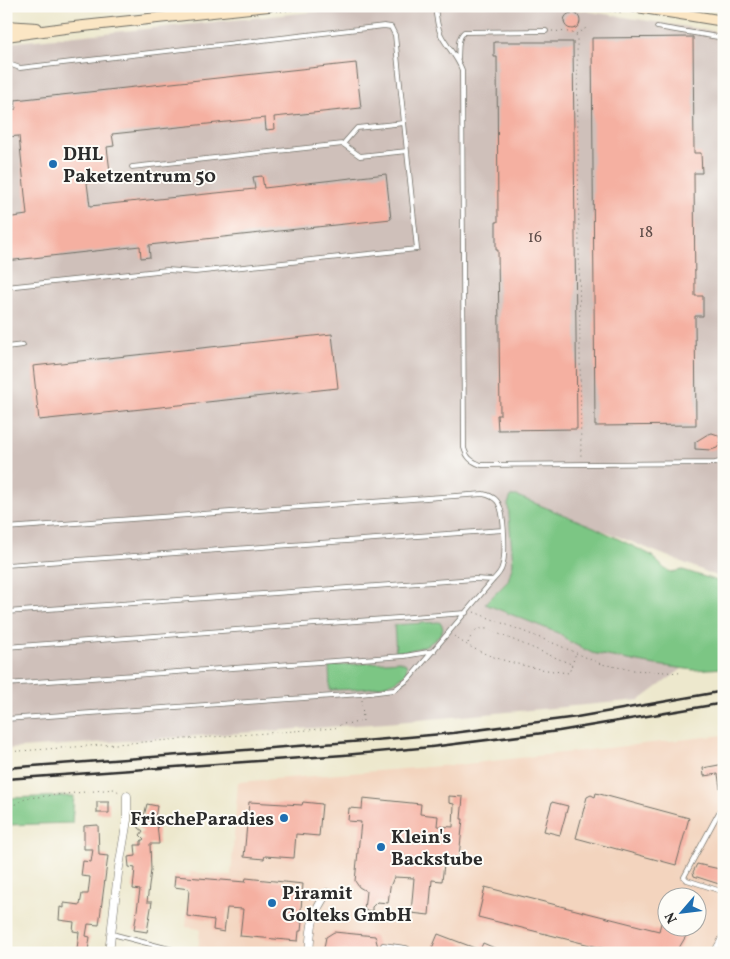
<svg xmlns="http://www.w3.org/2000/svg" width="730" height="959" font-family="Vollkorn,serif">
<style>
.built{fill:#f3d4be;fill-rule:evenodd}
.industrial{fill:#cfc0ba}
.green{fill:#7bc684;stroke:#537858}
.building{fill:#f5b0a1}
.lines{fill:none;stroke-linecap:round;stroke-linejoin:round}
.lane-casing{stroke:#6f6d64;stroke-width:5.5}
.street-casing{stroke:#6f6d64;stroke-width:9}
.secondary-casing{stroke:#6f6d64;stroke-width:12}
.path{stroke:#6f6d64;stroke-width:1;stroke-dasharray:1 4;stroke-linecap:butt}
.lane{stroke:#fff;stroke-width:4}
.street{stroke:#fff;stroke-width:8}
.secondary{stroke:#fbe6c4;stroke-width:10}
.rail{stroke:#2b2b2b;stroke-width:2.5}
.poi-dot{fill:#1f6fb2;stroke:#fdfcf7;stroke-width:2}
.labels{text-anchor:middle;stroke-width:4;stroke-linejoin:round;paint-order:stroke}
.number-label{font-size:16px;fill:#5e4c48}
.poi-label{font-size:19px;font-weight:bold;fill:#2b2b2b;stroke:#fdfcf7;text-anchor:start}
</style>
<rect width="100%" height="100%" fill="#fdfcf7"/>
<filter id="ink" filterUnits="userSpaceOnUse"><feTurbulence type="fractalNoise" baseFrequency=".02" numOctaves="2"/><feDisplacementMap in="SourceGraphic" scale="10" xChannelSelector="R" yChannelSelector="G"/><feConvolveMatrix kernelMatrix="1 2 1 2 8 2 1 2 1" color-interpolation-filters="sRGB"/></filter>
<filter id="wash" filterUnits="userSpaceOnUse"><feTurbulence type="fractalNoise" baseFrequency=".0096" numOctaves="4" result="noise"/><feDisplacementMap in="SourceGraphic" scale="20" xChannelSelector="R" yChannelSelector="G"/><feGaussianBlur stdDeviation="1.12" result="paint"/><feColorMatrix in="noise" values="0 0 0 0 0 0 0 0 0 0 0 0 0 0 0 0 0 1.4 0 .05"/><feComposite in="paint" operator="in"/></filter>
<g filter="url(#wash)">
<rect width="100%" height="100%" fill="#ede8cd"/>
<path class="built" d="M724 735V953H198L200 929 186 927 190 872 231 876 238 782 466 764ZM668 896H698V926H668Z"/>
<path class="industrial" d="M370 6H543L580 10 724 33V579L557 512 698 657 640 700 386 723 6 749V43Z"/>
<path class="green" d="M511 496H517L594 527 651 555 665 569 671 572 683 570 724 583V668L694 670 649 664 592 653 568 641 558 633 485 604 508 581 513 563 508 504Z
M438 622 441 623 443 628C436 647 413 650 396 652L394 625Z
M400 661 406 664 407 671C395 691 351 689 330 690L329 666Z
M74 796 72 823 6 825V798Z"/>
<g id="blocks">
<path class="building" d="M564 21a8 8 0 1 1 16 0a8 8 0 1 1-16 0Z
M693 37 694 153H701L702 173H694L695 296H703V316H695L696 425 595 426 592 38Z
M494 42H573L577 429 498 430 497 415H500L498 250H496V222H498L497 57H494Z
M356 63 361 108 274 117 275 129 266 130 265 118 112 134 114 146 107 147 111 180 87 183 90 206 255 189 253 177 262 176 264 188 386 174 391 219 149 245 150 257 141 258 140 246 6 261V218L27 215 19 136 6 137V110L16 109 15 100Z
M332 334 338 388 39 420 33 366Z
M712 433 718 435 720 439V444L717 448 711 450 695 449V442L708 434Z
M724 764V788H720L718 774 704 776 703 768Z
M596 793 689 818 676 865 576 838 587 797 591 795 595 797Z
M449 796 463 797 461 819H463L458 866 444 864 442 881 432 880 429 915 411 913 414 878 394 877 390 887 388 903 377 902 372 907V911L364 910 366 891 359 887 355 881 361 822 348 821 349 808 362 809 363 798 421 804 420 814 438 816 437 826 453 827 454 804 449 803Z
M97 802H109V813H97Z
M249 802 302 805 303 802 322 804 319 836 296 834 294 858 265 856 264 859 244 857Z
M552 802 568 806 560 835 544 831Z
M147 804 157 806 154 824H157L159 844H150L151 870 147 902H152L147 932 134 930 140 890 133 889 135 868 129 867 128 857 136 856 135 845H141V841L144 839 140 835 143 831 139 828 138 820H143Z
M98 825 99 855 108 856 99 925 88 924 86 936 90 937 88 951 77 949 79 932 73 931 74 922 59 920 60 907 64 908V903L80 905 82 894H88L90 877 81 876 83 861 91 862 93 849H84V826Z
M697 864 724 870V882L722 885 694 876 693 872Z
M175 876 245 882 246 878 303 884 300 922H302L301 931H299L298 941 240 936 243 909 227 908 224 932 213 930 214 920 187 916 189 889 174 887Z
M485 887 659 931 665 907H668V926H692L676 953H622L478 917Z
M334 932 375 936 378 947 374 953 338 950 340 953H323L326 937Z
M438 934 480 950 483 943 506 953H430Z"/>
</g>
</g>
<g filter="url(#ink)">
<use href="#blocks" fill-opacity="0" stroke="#6f6d64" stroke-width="1"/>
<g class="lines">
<defs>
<path id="lane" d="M435 6C436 16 437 26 441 35 447 47 457 56 462 70L464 448C467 458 471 461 481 465L715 463 724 461
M657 27 724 38
M458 59C459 50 457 38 464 32L546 31
M6 63 20 68 384 26 391 27 395 35 417 249 195 272 167 270 6 287
M343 144 357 128 404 123
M132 167 343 144 360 156 407 151
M6 347 23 345
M6 528 483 494C488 495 493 496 497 501 505 510 506 556 502 567 501 572 497 576 493 580L409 679 394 690 361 694 6 719
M6 565 503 530
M6 612 475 579 493 580
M6 647 466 613
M6 684 405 656 434 651
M724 803 684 877 687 880 724 892
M112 934 185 953
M383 945 406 948 408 949V953"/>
<path id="street" d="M109 953 118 873 127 820V796
M309 953C311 927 311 915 327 893
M715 953 724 937"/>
<path id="secondary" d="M631 6 724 21
M6 26 37 28
M6 36 65 28 269 6"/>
</defs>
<use href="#lane" class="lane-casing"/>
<use href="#street" class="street-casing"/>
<use href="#secondary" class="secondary-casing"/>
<path class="path" d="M575 6 624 13
M276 12 328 6
M552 31 569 32 576 34 577 39 581 458
M576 34 588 27
M474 612 558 645 601 664 633 670 681 673
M454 636C482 659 533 669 569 673L576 653
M468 643C473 632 473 628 487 629L571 664
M6 752 335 728 342 724 363 722 362 699
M6 809 27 798 114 789 119 792"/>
<use href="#lane" class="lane"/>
<use href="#street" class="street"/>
<use href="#secondary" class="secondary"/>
<path class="rail" d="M6 768 364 741 453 733 577 717 724 691
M6 779 344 755 431 747 559 731 724 703"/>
</g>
</g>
<g class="poi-dot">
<circle cx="53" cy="164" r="5"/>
<circle cx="284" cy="818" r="5"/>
<circle cx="381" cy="847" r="5"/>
<circle cx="272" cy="903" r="5"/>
</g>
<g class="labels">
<g class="number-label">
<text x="646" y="237">18</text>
<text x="535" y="242">16</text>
</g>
<g class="poi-label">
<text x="63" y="160">DHL<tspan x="63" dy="22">Paketzentrum 50</tspan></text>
<text x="274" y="825" text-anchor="end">FrischeParadies</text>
<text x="391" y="843">Klein's<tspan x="391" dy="22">Backstube</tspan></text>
<text x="282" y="899">Piramit<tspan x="282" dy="22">Golteks GmbH</tspan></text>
</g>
</g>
<rect width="730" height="959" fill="none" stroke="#fdfcf7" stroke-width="25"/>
<g transform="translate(682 912) rotate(242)"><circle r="24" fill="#fdfcf7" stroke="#a9a8a5"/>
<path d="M0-4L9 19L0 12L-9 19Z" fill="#1f6fb2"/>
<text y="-8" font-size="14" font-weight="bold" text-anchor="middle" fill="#2b2b2b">N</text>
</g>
</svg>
